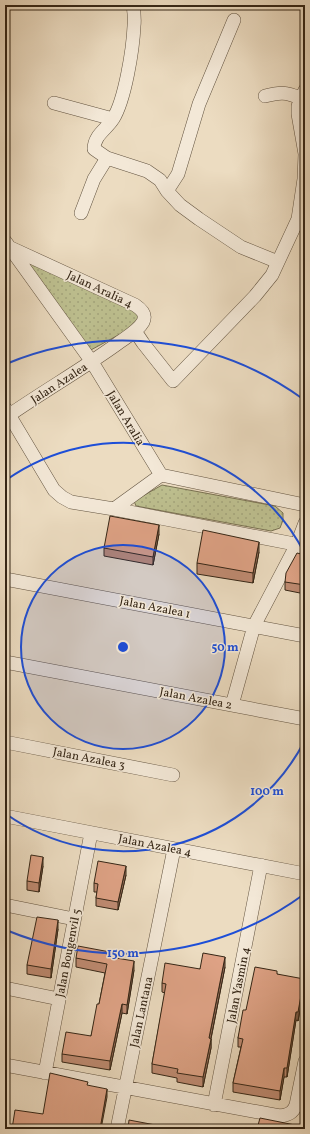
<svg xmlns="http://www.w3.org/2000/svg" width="310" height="1134" font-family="Vollkorn,serif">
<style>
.grass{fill:url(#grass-dots);stroke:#797252}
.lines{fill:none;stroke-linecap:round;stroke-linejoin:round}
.minor-casing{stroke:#635441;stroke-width:14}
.minor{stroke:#f3e8d7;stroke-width:13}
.wall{fill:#bf8b72;stroke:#352616}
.shaded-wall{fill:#9b715d;stroke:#352616}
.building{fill:#dea285;stroke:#352616}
.ring{fill:none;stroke:#1d4ed8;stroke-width:2}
.labels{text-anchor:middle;stroke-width:3;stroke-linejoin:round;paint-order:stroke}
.street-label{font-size:12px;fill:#352616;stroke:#f3e8d7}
.centre{fill:#1d4ed8;stroke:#f3e8d7;stroke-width:2}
.ring-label{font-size:12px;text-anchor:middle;font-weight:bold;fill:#1d4ed8;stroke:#f3e8d7;stroke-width:3;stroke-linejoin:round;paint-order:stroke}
</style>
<defs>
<pattern id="grass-dots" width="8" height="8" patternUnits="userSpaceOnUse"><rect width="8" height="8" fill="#bdbf8f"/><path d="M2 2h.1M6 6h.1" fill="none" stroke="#a3a47b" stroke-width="1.8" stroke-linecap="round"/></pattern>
</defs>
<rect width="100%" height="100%" fill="#ecdcc1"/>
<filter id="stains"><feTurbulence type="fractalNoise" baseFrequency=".005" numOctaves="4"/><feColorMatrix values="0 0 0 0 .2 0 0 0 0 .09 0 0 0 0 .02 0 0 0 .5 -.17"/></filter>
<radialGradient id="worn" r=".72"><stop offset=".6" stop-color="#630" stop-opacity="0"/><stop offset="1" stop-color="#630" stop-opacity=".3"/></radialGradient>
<path class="grass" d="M24 260 138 310 139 317 135 326 89 351Z
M162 485 275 506 283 513V520L280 528 271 531 136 506 134 501Z"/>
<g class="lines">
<defs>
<path id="minor" d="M133 5C134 12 135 19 134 26 133 49 125 100 113 119 107 129 94 135 94 149L107 158 147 171 160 180 167 191 180 205 199 219 241 247 278 262
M265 96C280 92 286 92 300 98
M54 103 113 119
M167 191 178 174 199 104 234 20
M81 213 94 179 107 158
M5 241 92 362 161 475 305 505
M135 331 143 343 173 381 255 296 272 275 298 219 304 179 305 154 298 114V106L305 90
M5 408 54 490 62 497 71 502 114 509 305 546
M5 418C42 392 81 370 117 344 125 338 138 331 143 322 147 314 141 309 135 305L11 248
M114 509 161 475
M5 579 305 636
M5 662 305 719
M232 705 254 626 297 544 305 523
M5 742 173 775
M5 816 305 874
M5 905 74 919
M5 988 59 999
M5 1065 280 1116C288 1115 293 1113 296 1105L305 1061
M45 1073 91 833
M214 1105 261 865
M117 1129 174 849"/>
</defs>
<use href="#minor" class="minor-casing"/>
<use href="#minor" class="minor"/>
</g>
<path class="wall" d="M159 534 153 565 104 556V548Z
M259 552 253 583 197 574V563Z
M305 555V594L285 590V582Z
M43 866 39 892 27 890V881Z
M126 875 118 910 96 906V898L97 892H94V883Z
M58 929 51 978 27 974V965Z
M110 957 134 970 127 1014 122 1013 110 1070 62 1062V1054L91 1036 99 1004 105 973 76 967V958Z
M225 967 211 1039V1048L203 1087 177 1082V1078L152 1073V1064L165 993 162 992V983L200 969Z
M277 974 304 988 298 1021 296 1020 287 1077H284L280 1100 233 1092V1083L241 1047H238V1038L246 1010Z
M304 1097H305V1107H304Z"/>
<path class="shaded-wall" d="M159 525V534L153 565V557Z
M259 542V552L253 583V573Z
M43 857V866L39 892V883Z
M126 866V875L118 910V902Z
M58 920V929L51 978V969Z
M225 957V967L209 1048V1038Z
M134 961V970L127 1014V1005Z
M304 979V988L298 1021V1012Z
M122 1004V1013L110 1070V1061Z
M296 1012V1020L287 1077V1068Z
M211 1039V1048L203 1087V1077Z
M284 1068V1077L280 1100V1091Z
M107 1089V1097L101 1129H100Z"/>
<path class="building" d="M110 516 159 525 153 557 104 548Z
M203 530 259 542 253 573 197 563Z
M297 553 305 555V585L285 582 286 573Z
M31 855 43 857 39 883 27 881Z
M98 861 126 866 118 902 96 898 98 884 94 883Z
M37 917 58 920 51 969 27 965Z
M78 946 110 952V957L134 961 127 1005 122 1004 110 1061 62 1054 66 1032 91 1036 97 1004H99L107 964 76 958Z
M203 953 225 957 209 1038 211 1039 203 1077 177 1073 178 1069 152 1064 166 984 162 983 165 963 200 969Z
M255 967 277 971V974L304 979 298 1012H296L287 1068H284L280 1091 233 1083 243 1039 238 1038 243 1010H246Z
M50 1073 88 1082 87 1085 107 1089 100 1129H12L15 1110 43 1114Z
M260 1118 305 1127V1129H257Z
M129 1120 166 1127V1129H128Z"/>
<circle cx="123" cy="647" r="102" fill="#1d4ed8" fill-opacity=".12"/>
<g class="ring">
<circle cx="123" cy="647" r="102"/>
<path d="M305 740A204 204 0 0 1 6 814M6 480A204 204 0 0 1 305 554"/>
<path d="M303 895A306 306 0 0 1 6 930M6 364A306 306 0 0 1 303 399"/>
</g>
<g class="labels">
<g class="street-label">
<text transform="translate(100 289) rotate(25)" y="4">Jalan Aralia 4</text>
<text transform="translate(59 383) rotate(-33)" y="4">Jalan Azalea</text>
<text transform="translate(126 418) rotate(59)" y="4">Jalan Aralia</text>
<text transform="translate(155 607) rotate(11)" y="4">Jalan Azalea 1</text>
<text transform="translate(196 698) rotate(11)" y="4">Jalan Azalea 2</text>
<text transform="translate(89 758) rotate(11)" y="4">Jalan Azalea 3</text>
<text transform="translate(155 845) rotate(11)" y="4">Jalan Azalea 4</text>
<text transform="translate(68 953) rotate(-79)" y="4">Jalan Bougenvil 5</text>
<text transform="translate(238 985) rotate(-79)" y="4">Jalan Yasmin 4</text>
<text transform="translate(141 1012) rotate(-78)" y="4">Jalan Lantana</text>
</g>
</g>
<circle cx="123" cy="647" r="6" class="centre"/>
<g class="ring-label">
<text x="225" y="651">50 m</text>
<text x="267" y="795">100 m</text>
<text x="123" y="957">150 m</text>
</g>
<rect width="310" height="1134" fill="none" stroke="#ecdcc1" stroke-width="20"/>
<rect x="6" y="6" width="298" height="1122" fill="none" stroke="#352616" stroke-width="2"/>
<rect x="10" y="10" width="290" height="1114" fill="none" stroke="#352616"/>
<rect width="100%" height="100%" filter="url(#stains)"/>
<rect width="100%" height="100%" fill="url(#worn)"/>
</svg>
